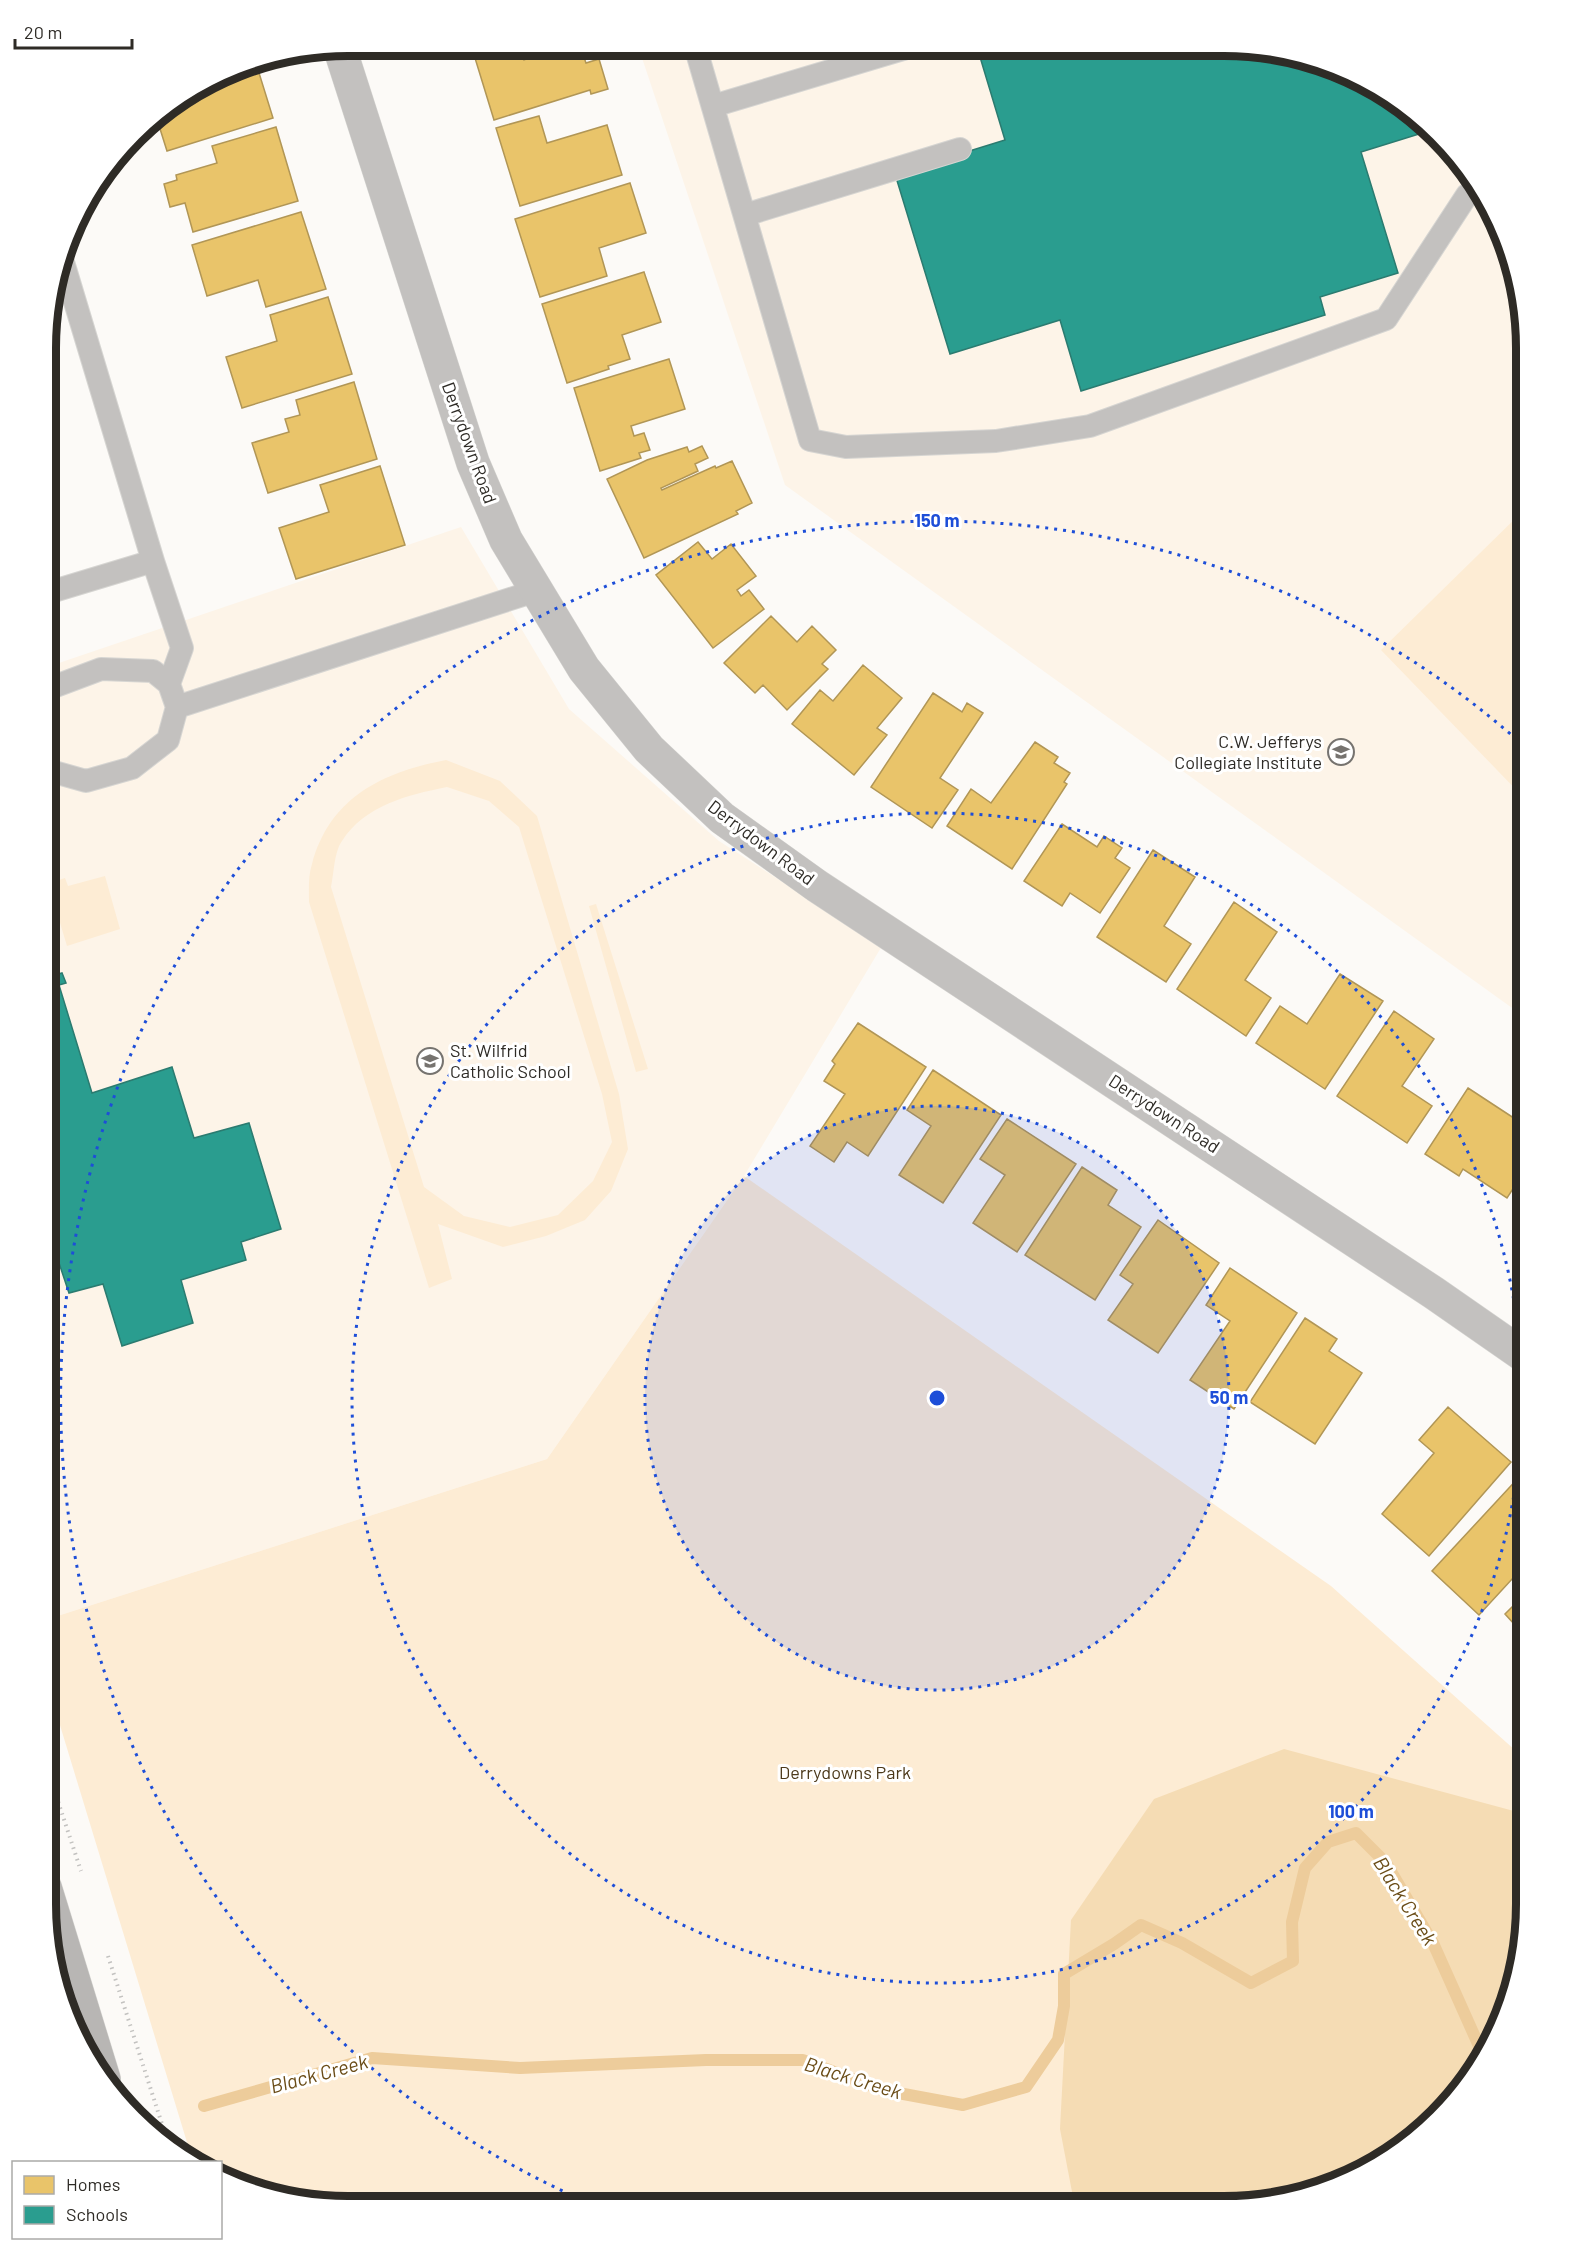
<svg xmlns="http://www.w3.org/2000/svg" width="1571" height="2251" font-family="Barlow,sans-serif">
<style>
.built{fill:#fdf4e8}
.green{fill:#fdecd4;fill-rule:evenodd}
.forest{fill:#f5dcb4}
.homes{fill:#e9c46a;stroke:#b19656;stroke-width:1.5}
.schools{fill:#2a9d8f;stroke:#2b7b70;stroke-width:1.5}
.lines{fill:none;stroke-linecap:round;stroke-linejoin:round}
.stream{stroke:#edcc9b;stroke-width:12}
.service-casing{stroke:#d6d5d2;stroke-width:24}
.minor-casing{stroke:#d6d5d2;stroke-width:34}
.secondary-casing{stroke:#d6d5d2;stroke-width:34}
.path{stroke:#c3c2c0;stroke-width:4;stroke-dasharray:1.5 4.5;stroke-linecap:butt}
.service{stroke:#c3c1bf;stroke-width:22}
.minor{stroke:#c3c1bf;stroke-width:33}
.secondary{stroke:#b8b6b4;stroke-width:33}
.ring{fill:none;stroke:#1d4ed8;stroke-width:3;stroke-dasharray:3 6}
.labels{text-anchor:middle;stroke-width:6;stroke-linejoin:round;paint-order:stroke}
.street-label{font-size:18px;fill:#2e2b26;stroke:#fff}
.poi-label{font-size:18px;fill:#2e2b26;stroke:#fff;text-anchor:end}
.park-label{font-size:18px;fill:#4c391a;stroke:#fff}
.water-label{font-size:20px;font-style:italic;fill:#6a4c17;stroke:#fff}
.rim{fill:none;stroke:#2e2b26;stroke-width:8}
.centre{fill:#1d4ed8;stroke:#fff;stroke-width:3}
.ring-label{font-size:18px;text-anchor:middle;font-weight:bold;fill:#1d4ed8;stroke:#fff;stroke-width:6;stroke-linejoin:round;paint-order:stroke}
</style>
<rect width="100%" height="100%" fill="#fcfaf7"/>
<path class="built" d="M638 46 1263 48 1339 68 1407 107 1463 163 1495 214 1516 270 1526 347V1018L785 485Z
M461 527 569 709 719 841 882 946 744 1176 547 1459 45 1620 47 667Z"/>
<path class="green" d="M1526 508V800L1381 650Z
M446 760 500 781 537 816 619 1094 628 1149 611 1191 585 1220 546 1236 503 1247 438 1224 452 1279 429 1288 309 902C309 890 308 876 312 864 330 797 383 772 446 760ZM447 787 489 801 519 827 602 1094 612 1142 593 1181 558 1215 510 1227 464 1216 424 1187 331 887C334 874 334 852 342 841 365 805 408 795 447 787Z
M105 876 120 929 67 946 51 893 60 889 59 880 65 878 68 886Z
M596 904 648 1069 636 1072 589 906Z
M744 1176 1331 1586 1525 1759V1924L1510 2001 1475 2072 1423 2131 1357 2175 1283 2200 1224 2206 308 2203 232 2183 221 2177 220 2162H193L45 1676V1620L547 1459Z"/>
<path class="forest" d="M1284 1749 1525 1814V1924L1510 2001 1475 2072 1423 2131 1357 2175 1283 2200 1224 2206H1087L1073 2197 1060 2129 1071 1920 1154 1799Z"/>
<path class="homes" d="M471 45H520L524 60 531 57V53L556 46H580L586 63 599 59 608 89 591 94 590 90 494 120Z
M255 60 273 118 167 151 156 116 201 89 216 85 215 81Z
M539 116 547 143 607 125 622 175 520 206 496 128Z
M276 127 298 201 193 232 185 203 170 207 164 184 177 180 176 175 217 163 212 146Z
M630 183 646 233 599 248 607 276 540 297 515 219Z
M301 212 326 289 266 307 258 280 207 296 192 245Z
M644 272 661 322 622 335 630 359 608 366 609 369 567 383 542 304Z
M328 297 352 374 242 408 226 357 277 341 270 315Z
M669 359 685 409 631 426 634 436 644 433 650 450 639 453 641 458 600 471 574 388Z
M354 382 377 459 268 493 252 443 289 432 285 419 300 415 296 400Z
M702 446 708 458 695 464 698 471 661 488 662 490 715 466 716 468 732 461 752 503 736 511 738 514 644 558 607 479 647 460 687 447 689 452Z
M380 466 405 545 296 579 279 528 329 512 320 485Z
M698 542 712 559 731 544 756 576 737 590 741 596 749 590 764 609 713 648 656 575Z
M771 616 797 642 812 626 836 650 822 664 828 669 787 710 763 685 755 693 724 663Z
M863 665 902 698 877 728 887 735 854 775 792 724 820 690 833 701Z
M933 693 962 712 967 703 983 713 940 778 958 790 932 828 871 787Z
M1035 742 1058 757 1054 763 1070 773 1064 782 1067 784 1012 869 947 826 971 789 991 803Z
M1062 824 1097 847 1104 836 1122 848 1115 858 1130 868 1100 913 1070 893 1062 906 1024 881Z
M1153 850 1195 877 1164 926 1191 944 1166 982 1097 937Z
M1234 902 1277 932 1245 980 1271 998 1246 1036 1177 989Z
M1340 974 1383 1001 1325 1089 1256 1043 1280 1006 1307 1024Z
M1394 1011 1434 1039 1402 1086 1432 1106 1407 1143 1337 1096Z
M858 1023 926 1067 868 1156 847 1142 834 1162 810 1146 845 1094 824 1081 835 1064 832 1061Z
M933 1070 1001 1115 943 1203 899 1175 931 1126 907 1110Z
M1468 1088 1526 1126V1169L1507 1198 1463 1169 1459 1176 1425 1154Z
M1007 1119 1076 1164 1017 1252 973 1223 1005 1175 980 1159Z
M1082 1167 1117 1190 1108 1205 1141 1227 1095 1300 1025 1255Z
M1158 1220 1219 1263 1158 1353 1108 1320 1133 1284 1120 1275Z
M1230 1268 1297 1313 1234 1409 1190 1380 1230 1321 1206 1305Z
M1305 1318 1337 1339 1329 1351 1362 1373 1315 1444 1250 1402Z
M1448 1407 1511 1462 1429 1556 1382 1514 1434 1453 1419 1440Z
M1521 1475 1526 1479 1525 1565 1479 1615 1432 1571Z
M1525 1594V1636L1505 1614Z"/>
<path class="schools" d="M977 47 1263 48 1339 68 1407 107 1412 112 1419 134 1361 152 1398 273 1320 297 1325 315 1081 391 1060 320 950 354 895 174 1005 140Z
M47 947 55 975 62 973 66 983 59 985 92 1093 172 1067 194 1138 249 1123 281 1229 241 1242 246 1260 181 1280 193 1323 122 1346 103 1284 69 1293 57 1257 46 1260Z"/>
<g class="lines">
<path class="stream" d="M204 2106 372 2058 520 2068 706 2060H803L882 2090 963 2105 1026 2087 1058 2040 1064 2006V1974L1114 1944 1141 1925 1182 1943 1251 1983 1293 1961 1292 1922 1305 1868 1328 1842 1356 1833 1386 1863 1433 1943 1483 2055"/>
<defs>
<path id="service" d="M695 46 810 440 846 447 996 441 1090 426 1386 319 1467 195
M713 106 910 47
M745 215 960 149
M153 561 182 648 169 684
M47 593 153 561 63 262
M177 707 535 591
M47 770 86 781 132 768 168 740 177 707 169 684 153 671 101 669 53 687 47 693"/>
<path id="minor" d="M339 46 473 463 506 540 584 669 649 749 722 818 817 886 1434 1293 1526 1357"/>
<path id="secondary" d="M45 1887 104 2079"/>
</defs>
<use href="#service" class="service-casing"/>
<use href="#minor" class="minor-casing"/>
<use href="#secondary" class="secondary-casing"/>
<path class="path" d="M45 1762 81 1871
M108 1956 169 2146"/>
<use href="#service" class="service"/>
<use href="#minor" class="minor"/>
<use href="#secondary" class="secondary"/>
</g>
<circle cx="937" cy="1398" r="292" fill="#1d4ed8" fill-opacity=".12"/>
<g class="ring">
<circle cx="937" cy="1398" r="292"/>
<circle cx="937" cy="1398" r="585"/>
<path d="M1427 2125A877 877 0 0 1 1321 2186M587 2202A877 877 0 1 1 1524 746"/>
</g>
<defs>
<symbol id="school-ring" viewBox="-11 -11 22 22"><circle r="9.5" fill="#fff" stroke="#76736f" stroke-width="1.5"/><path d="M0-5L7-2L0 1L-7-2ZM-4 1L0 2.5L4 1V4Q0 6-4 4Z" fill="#76736f"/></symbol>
</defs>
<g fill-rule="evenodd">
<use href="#school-ring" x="1326" y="737" width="30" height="30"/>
<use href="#school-ring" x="415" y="1046" width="30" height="30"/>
</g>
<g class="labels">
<g class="street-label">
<text transform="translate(469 443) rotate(70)" y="6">Derrydown Road</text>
<text transform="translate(761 843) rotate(37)" y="6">Derrydown Road</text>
<text transform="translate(1164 1114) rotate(33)" y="6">Derrydown Road</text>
</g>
<g class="poi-label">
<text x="1322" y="748">C.W. Jefferys<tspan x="1322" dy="21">Collegiate Institute</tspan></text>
<text x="450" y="1057" text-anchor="start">St. Wilfrid<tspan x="450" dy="21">Catholic School</tspan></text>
</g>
<g class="park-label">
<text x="845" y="1779">Derrydowns Park</text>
</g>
<g class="water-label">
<text transform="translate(1405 1901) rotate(58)" y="7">Black Creek</text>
<text transform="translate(319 2074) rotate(-15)" y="7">Black Creek</text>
<text transform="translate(853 2078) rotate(17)" y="7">Black Creek</text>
</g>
</g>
<path d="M0 0H1571V2251H0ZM348 56H1224A292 292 0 0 1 1516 348V1904A292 292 0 0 1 1224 2196H348A292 292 0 0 1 56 1904V348A292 292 0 0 1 348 56Z" fill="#fff" fill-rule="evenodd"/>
<path class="rim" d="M348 56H1224A292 292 0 0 1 1516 348V1904A292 292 0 0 1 1224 2196H348A292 292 0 0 1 56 1904V348A292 292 0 0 1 348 56Z"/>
<circle cx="937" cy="1398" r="9" class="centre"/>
<g class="ring-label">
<text x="937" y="527">150 m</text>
<text x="1229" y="1404">50 m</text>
<text x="1351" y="1818">100 m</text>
</g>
<rect x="12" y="2161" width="210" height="78" fill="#ffffff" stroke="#abaaa8" stroke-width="1.5"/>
<rect x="24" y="2176" width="30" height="18" fill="#e9c46a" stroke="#abaaa8" stroke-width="1.5"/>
<text x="66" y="2191" font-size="18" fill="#2e2b26">Homes</text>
<rect x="24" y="2206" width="30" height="18" fill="#2a9d8f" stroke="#abaaa8" stroke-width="1.5"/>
<text x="66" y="2221" font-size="18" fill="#2e2b26">Schools</text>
<path d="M15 39v9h117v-9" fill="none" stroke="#2e2b26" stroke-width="3"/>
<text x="24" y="39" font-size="18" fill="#2e2b26" stroke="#ffffff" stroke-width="4.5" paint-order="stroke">20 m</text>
</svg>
